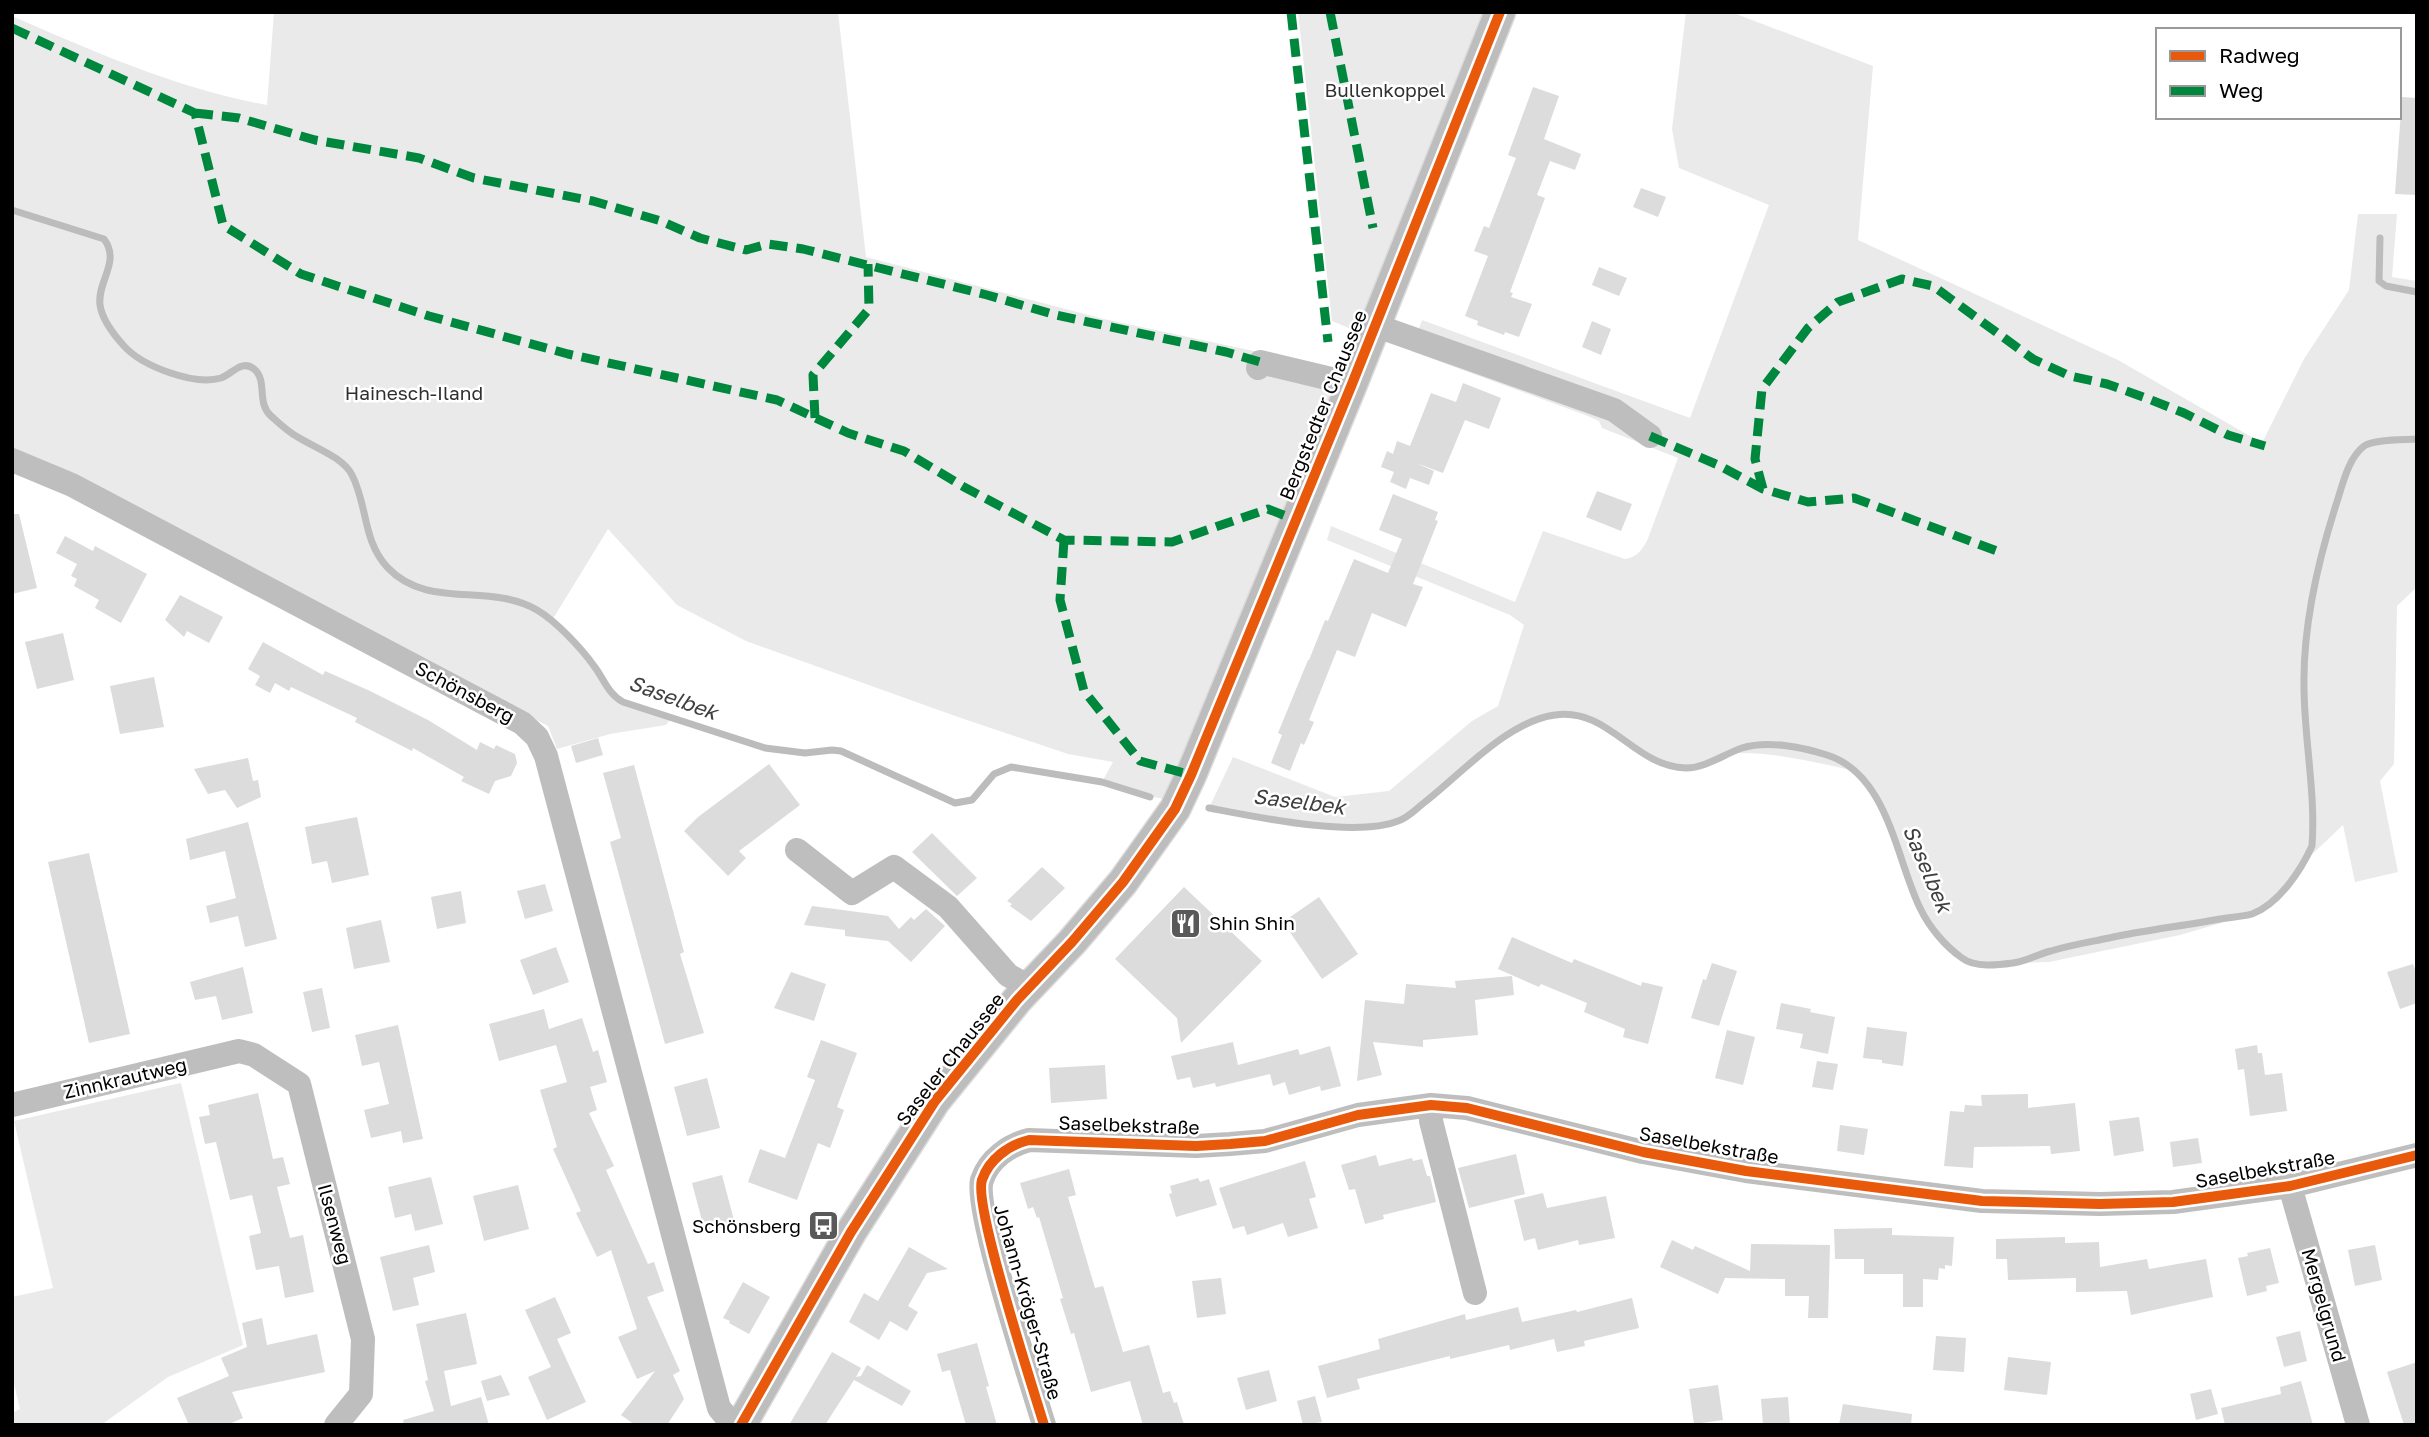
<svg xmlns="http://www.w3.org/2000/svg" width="2429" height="1437" font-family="'Golos Text',sans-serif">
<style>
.green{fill:#eaeaea}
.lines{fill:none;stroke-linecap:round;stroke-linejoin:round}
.stream{stroke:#bcbcbc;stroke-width:7}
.building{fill:#dcdcdc}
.major-casing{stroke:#dbdbdb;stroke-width:33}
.minor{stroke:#bebebe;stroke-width:24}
.major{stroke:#bdbdbd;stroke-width:30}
.quiet{stroke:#00873e;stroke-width:9;stroke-dasharray:18 9;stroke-linecap:butt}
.cycleway-casing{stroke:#fff;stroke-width:15}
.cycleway{stroke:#e8590c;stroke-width:10}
.labels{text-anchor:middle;stroke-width:5;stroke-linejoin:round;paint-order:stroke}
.park-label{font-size:19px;fill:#2f2f2f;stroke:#fff}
.street-label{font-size:19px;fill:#000;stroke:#fff}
.poi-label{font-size:19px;fill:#000;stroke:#fff;text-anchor:start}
.water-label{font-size:21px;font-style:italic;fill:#404040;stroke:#fff}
</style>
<rect width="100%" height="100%" fill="#fff"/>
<path class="green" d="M274 12H838L866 257 1104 319 1263 353 1355 375 1165 799 1136 794 1102 782 1113 762 1068 754 958 717 746 641 677 605 608 529 551 622 584 653 615 698 672 717 666 725 610 734 557 749 548 726 12 451V16C95 52 178 89 267 105Z
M1298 12H1499L1370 337 1332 321Z
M1686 12H1731L1873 66 1858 240 2118 360 2262 443 2304 359 2349 290 2358 214H2397L2392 277 2417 281V587L2397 606 2394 764 2380 781 2398 872 2355 882 2343 825 2304 862 2270 903 2255 913 2180 935 2049 962 1976 964 1962 958 1931 925 1920 907 1880 804 1862 780 1851 770C1814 762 1774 752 1735 753 1728 753 1722 757 1716 759 1697 767 1684 769 1664 763 1622 751 1601 704 1550 715 1502 726 1462 773 1424 803 1416 809 1408 818 1398 821 1353 839 1258 816 1209 808L1233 757 1335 797 1389 791 1472 721 1498 706 1524 625 1510 615 1327 540 1331 526 1515 602 1543 531 1625 559C1637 557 1641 551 1647 541L1678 458 1602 428 1599 421 1588 416 1411 351 1422 320 1690 418 1769 205 1679 168 1672 129Z
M181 1083 243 1345 168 1377 101 1425H12V1413L20 1409 12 1376V1297L53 1288 14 1121Z"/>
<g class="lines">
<path class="stream" d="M12 210 104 239C121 262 97 281 100 305 102 319 114 335 124 346 142 366 194 386 221 378 232 374 242 359 254 369 268 380 256 403 271 416 279 423 287 431 296 436 313 447 343 457 352 475 368 506 362 540 388 568 428 610 489 582 537 610 556 621 582 649 594 666 604 679 608 694 623 702L765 748 805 753 832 750 841 751 955 803 972 800 994 774 1011 767 1102 782 1150 797
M2380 238 2379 281 2386 286 2417 292
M1209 808C1256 817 1355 838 1398 821 1408 818 1417 808 1425 802 1461 774 1508 721 1555 715 1609 707 1634 767 1686 768 1706 768 1724 754 1742 748 1767 740 1802 747 1827 755 1888 774 1896 859 1920 908 1929 927 1945 946 1962 958 1975 968 1998 965 2013 963 2027 961 2038 954 2051 951 2070 945 2090 942 2109 938 2145 930 2183 926 2220 919 2230 917 2242 917 2252 914 2279 904 2301 870 2312 846 2316 794 2304 738 2304 686 2303 625 2317 565 2335 508 2342 488 2347 459 2364 446 2374 439 2404 440 2417 439"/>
</g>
<path class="building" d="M1533 87 1559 96 1544 139 1581 154 1575 170 1550 161 1537 195 1545 198 1510 292 1513 293 1511 297 1532 304 1519 337 1505 332 1504 335 1477 325 1478 321 1465 316 1488 256 1474 251 1484 226 1489 228 1516 158 1508 155Z
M2402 97 2417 98V195L2395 194Z
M1641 188 1666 197 1658 217 1633 207Z
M1599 267 1627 278 1619 296 1592 285Z
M1592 321 1611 329 1601 355 1582 347Z
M1463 383 1501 398 1489 429 1465 420 1443 473 1416 463 1434 471 1429 485 1410 478 1406 489 1390 482 1394 472 1381 467 1387 451 1393 454 1397 441 1410 446 1431 393 1456 402Z
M1597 491 1632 504 1621 531 1586 517Z
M1393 494 1438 512 1435 520 1438 521 1413 584 1423 587 1406 627 1372 613 1355 657 1337 650 1309 720 1314 722 1304 745 1301 743 1290 771 1271 763 1282 735 1278 733 1308 660H1309L1325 620 1328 621 1354 559 1388 573 1402 539 1379 530Z
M12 514H19L37 588 12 594Z
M65 536 93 551 95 546 147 574 121 623 95 608 99 600 74 586 77 579 71 576 77 564 56 553Z
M180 595 223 617 209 643 187 631 184 637 165 620Z
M63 633 74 680 37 689 25 642Z
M263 642 323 675 325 671 370 691 428 720 477 750 480 742 494 749 496 745 515 754 517 763 511 776 495 781 489 794 461 781 464 777 413 748 412 751 355 722 357 718 291 687 289 691 275 683 270 693 255 685 260 676 248 669Z
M154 677 164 727 120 734 110 686Z
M598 738 603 755 576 763 571 746Z
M248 758 253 781 258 780 261 797 237 808 225 790 208 794 194 769Z
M769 764 800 805 739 851 746 858 728 876 684 831 698 817Z
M634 765 684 952 680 954 704 1033 665 1044 610 842 621 838 603 773Z
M357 817 369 875 332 883 327 861 312 864 305 827Z
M248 822 277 939 245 947 238 916 210 923 206 906 236 898 225 851 190 860 186 839Z
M932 833 977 878 957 896 912 852Z
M89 853 130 1034 89 1043 48 862Z
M1042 867 1065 888 1031 921 1010 906 1012 904 1007 901Z
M545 884 553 911 525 919 517 891Z
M1184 887 1262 961 1181 1043 1177 1018 1115 959Z
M461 891 466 923 437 929 431 897Z
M1319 897 1358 954 1322 979 1283 922Z
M812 906 888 916 899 929 911 917 914 920 926 909 945 926 911 962 888 941 845 936V930L804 925Z
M381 920 390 962 354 969 346 928Z
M1512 937 1572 963 1574 959 1641 986 1642 982 1663 987 1648 1044 1623 1037 1625 1029 1584 1012 1587 1003 1541 984 1539 987 1498 969Z
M556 947 569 982 533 995 520 960Z
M1712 963 1737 971 1719 1026 1691 1018 1703 979 1706 980Z
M2413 964 2417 975V1003L2400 1009 2387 972Z
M243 967 253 1013 222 1020 216 996 195 1000 190 982Z
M791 972 826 984 814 1021 774 1008Z
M1512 976 1514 995 1475 1000 1478 1035 1423 1040V1047L1373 1042 1382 1075 1357 1081 1365 1000 1404 1004 1406 984 1456 988 1455 981Z
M322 988 330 1028 312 1032 303 992Z
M1781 1003 1811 1009 1810 1012 1835 1017 1828 1054 1800 1048 1803 1034 1776 1029Z
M544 1009 549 1029 582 1018 593 1052 598 1050 607 1082 590 1087 597 1110 589 1113 614 1166 606 1170 648 1264 654 1262 664 1291 647 1297 680 1371 673 1375 684 1399 667 1425H635L621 1415 655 1371 637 1379 618 1337 637 1329 611 1250 597 1257 576 1213 581 1211 553 1149 557 1147 540 1090 567 1082 556 1045 499 1061 489 1024Z
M398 1025 423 1139 403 1143 401 1131 371 1138 364 1110 389 1104 379 1062 362 1066 355 1035Z
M1867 1027 1907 1032 1903 1066 1882 1063V1060L1863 1058Z
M1727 1030 1755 1037 1743 1085 1715 1078Z
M821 1040 857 1053 837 1107 844 1110 830 1148 818 1143 797 1200 748 1182 760 1149 785 1158 815 1080 807 1077Z
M1233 1042 1238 1065 1298 1049 1300 1055 1330 1046 1341 1086 1321 1091 1320 1086 1289 1095 1285 1082 1273 1086 1270 1074 1216 1087 1215 1083 1193 1088 1190 1077 1177 1080 1171 1056Z
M2257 1045 2258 1053H2262L2265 1075 2282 1073 2287 1111 2250 1116 2244 1069 2238 1070 2235 1049Z
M1817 1061 1838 1064 1833 1090 1812 1087Z
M1105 1065 1107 1099 1051 1103 1049 1068Z
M707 1078 720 1128 687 1136 674 1087Z
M258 1093 273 1159 283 1157 290 1184 277 1187 290 1238 303 1235 314 1292 285 1298 279 1266 256 1270 249 1236 261 1233 252 1195 230 1200 216 1142 205 1144 199 1117 210 1115 208 1105Z
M2028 1094V1108L2075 1103 2080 1151 2051 1154 2050 1146 1974 1147 1973 1168 1944 1166 1950 1111 1964 1112 1965 1105 1982 1106 1981 1095Z
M2139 1117 2144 1151 2114 1156 2109 1121Z
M1840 1125 1868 1129 1864 1155 1837 1151Z
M2198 1138 2202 1163 2173 1167 2170 1142Z
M1516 1154 1525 1194 1469 1208 1458 1168Z
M1376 1155 1379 1166 1412 1158 1413 1161 1422 1159 1427 1176H1430L1436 1202 1383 1215 1384 1219 1365 1224 1355 1189 1349 1190 1341 1165Z
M1305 1161 1316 1197 1309 1199 1318 1228 1288 1237 1283 1223 1247 1235 1244 1226 1233 1229 1219 1188Z
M1069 1169 1076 1195 1068 1197 1095 1288 1103 1286 1123 1352 1149 1345 1163 1393 1170 1391 1174 1403 1177 1402 1184 1425H1143L1130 1381 1091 1392 1074 1333 1071 1334 1060 1299 1063 1298 1039 1217 1037 1218 1033 1207 1028 1209 1020 1183Z
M722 1175 735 1224 705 1232 692 1183Z
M431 1177 443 1224 415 1231 411 1214 395 1218 388 1187Z
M1198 1178 1200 1182 1209 1179 1217 1205 1176 1217 1169 1194 1172 1193 1170 1186Z
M518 1185 529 1229 484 1241 473 1196Z
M1543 1193 1547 1208 1606 1196 1615 1238 1579 1245 1578 1240 1538 1250 1535 1238 1524 1241 1514 1200Z
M1892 1228V1235L1954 1237 1952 1266 1945 1265V1269L1939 1268 1938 1280 1923 1279V1307H1903V1274H1864V1259H1835L1834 1229Z
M2065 1237V1243L2099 1242 2100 1267 2147 1259 2149 1269 2206 1259 2213 1297 2131 1315 2127 1291 2076 1292V1278L2008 1280 2007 1259H1996V1239Z
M1672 1240 1693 1250 1695 1246 1750 1271 1751 1244 1830 1245 1828 1318H1808L1809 1296H1785V1279L1725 1278 1718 1294 1660 1267Z
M429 1245 435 1272 413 1278 419 1305 393 1311 380 1257Z
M2375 1245 2382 1280 2355 1286 2348 1250Z
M909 1247 948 1269 927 1273 908 1306 918 1312 907 1331 890 1321 879 1340 849 1322 864 1293 878 1301Z
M2270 1248 2279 1283 2266 1286 2267 1291 2247 1296 2238 1258 2248 1256 2247 1253Z
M1221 1278 1226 1314 1197 1318 1192 1281Z
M743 1282 770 1297 749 1334 729 1323 730 1321 723 1318Z
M555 1297 571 1333 557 1339 586 1402 547 1420 528 1377 551 1367 525 1310Z
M1632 1298 1639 1328 1584 1341 1585 1346 1557 1352 1554 1339 1510 1350 1509 1345 1450 1359V1356L1357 1379 1360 1389 1327 1398 1318 1366 1380 1349 1378 1339 1465 1314 1466 1320 1518 1307 1522 1322 1576 1310 1577 1312Z
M466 1313 477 1364 444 1371 451 1406 481 1397 489 1425H404L403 1420 434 1411 425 1381 428 1380 416 1324Z
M262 1318 267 1345 317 1334 325 1372 232 1392 243 1418 227 1425H189L177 1398 229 1376 221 1358 247 1347 242 1323Z
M2300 1331 2307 1361 2284 1367 2276 1337Z
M1936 1336 1966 1338 1964 1372 1933 1370Z
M977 1343 989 1386 986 1387 997 1425H966L950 1370 942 1372 937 1354Z
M832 1352 861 1368 856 1377 861 1376 867 1365 911 1391 902 1406 854 1380 825 1425H789Z
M2008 1357 2051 1362 2047 1395 2004 1390Z
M2417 1362V1425H2404L2387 1372Z
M1269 1370 1277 1401 1246 1410 1237 1378Z
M501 1375 510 1395 487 1401 481 1381Z
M2301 1381 2313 1425H2225L2221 1408 2281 1394 2280 1387Z
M1718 1385 1723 1420 1694 1424 1689 1389Z
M2211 1389 2218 1414 2196 1420 2190 1394Z
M1315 1396 1322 1422 1303 1425 1297 1401Z
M1788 1397 1790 1425H1763L1761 1399Z
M1843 1404 1912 1414 1911 1425H1839Z"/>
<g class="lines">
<defs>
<path id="major" d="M741 1425 851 1232 935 1101 1017 1000 1072 942 1123 882 1175 809 1191 775 1352 384 1500 12"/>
</defs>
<use href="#major" class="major-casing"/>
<path class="minor" d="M1374 325 1614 410 1650 436
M1258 368 1260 362 1352 384
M12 460 72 485 522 723 537 737 546 756 719 1408 733 1425
M797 850 852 893 894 867 948 907 1008 975 1029 987
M12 1105 239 1051 254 1055 299 1084 363 1339 361 1394 336 1425
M1431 1105V1121L1475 1293
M2290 1186 2358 1425
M1044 1425C1033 1388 973 1205 982 1180 989 1159 1009 1145 1029 1140L1196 1146 1230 1144 1265 1141 1358 1115 1431 1105 1467 1108 1643 1152 1746 1171 1982 1201 2100 1204 2173 1202 2290 1186 2417 1155"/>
<use href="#major" class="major"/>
<path class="quiet" d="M1291 12 1328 342
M1330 12 1373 228
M12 28 195 113 223 225 301 274 429 316 568 354 777 400 848 433 904 451 964 487 1064 540 1172 542 1268 509 1296 520
M195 113 239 118 315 140 419 158 474 178 593 201 661 221 700 238 746 250 768 244 803 249 987 295 1056 315 1226 352 1260 362
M815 418 813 375 869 309 868 264
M1650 436 1718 465 1763 489 1808 502 1854 498 1997 551
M1763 489 1755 459 1762 389 1808 328 1838 302 1902 279 1933 286 2033 359 2070 376 2107 384 2146 398 2184 413 2228 435 2265 446
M1064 540 1060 600 1084 691 1140 761 1191 775"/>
<defs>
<path id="cycleway" d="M741 1425 851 1232 935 1101 1017 1000 1072 942 1123 882 1175 809 1191 775 1352 384 1500 12
M1044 1425C1033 1388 973 1205 982 1180 989 1159 1009 1145 1029 1140L1196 1146 1230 1144 1265 1141 1358 1115 1431 1105 1467 1108 1643 1152 1746 1171 1982 1201 2100 1204 2173 1202 2290 1186 2417 1155"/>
</defs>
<use href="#cycleway" class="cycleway-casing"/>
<use href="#cycleway" class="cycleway"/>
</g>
<defs>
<symbol id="restaurant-square" viewBox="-11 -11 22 22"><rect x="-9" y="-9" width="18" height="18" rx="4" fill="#595959" stroke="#fff"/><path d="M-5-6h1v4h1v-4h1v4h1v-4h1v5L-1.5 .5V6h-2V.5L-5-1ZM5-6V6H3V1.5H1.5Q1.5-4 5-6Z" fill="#fff"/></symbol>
<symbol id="bus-square" viewBox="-11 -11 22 22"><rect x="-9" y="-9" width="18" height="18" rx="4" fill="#595959" stroke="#fff"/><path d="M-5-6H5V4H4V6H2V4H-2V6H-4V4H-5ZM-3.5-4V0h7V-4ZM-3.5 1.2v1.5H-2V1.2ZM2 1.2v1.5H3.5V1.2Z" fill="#fff"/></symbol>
</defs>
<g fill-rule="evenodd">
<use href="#restaurant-square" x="1168" y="906" width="35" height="35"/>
<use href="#bus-square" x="806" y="1208" width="35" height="35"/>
</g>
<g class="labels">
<g class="park-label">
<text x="1385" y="97">Bullenkoppel</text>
<text x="414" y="400">Hainesch-Iland</text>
</g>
<g class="street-label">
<text transform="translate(1323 405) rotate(-68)" y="7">Bergstedter Chaussee</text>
<text transform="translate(465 692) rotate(28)" y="7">Schönsberg</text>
<text transform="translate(950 1059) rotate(-52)" y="7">Saseler Chaussee</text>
<text transform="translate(125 1078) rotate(-13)" y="7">Zinnkrautweg</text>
<text transform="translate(1129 1125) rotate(2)" y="7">Saselbekstraße</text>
<text transform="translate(1709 1145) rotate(10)" y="7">Saselbekstraße</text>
<text transform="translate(2265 1169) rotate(-10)" y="7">Saselbekstraße</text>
<text transform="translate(335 1224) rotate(75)" y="7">Ilsenweg</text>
<text transform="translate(1028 1302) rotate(74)" y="7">Johann-Kröger-Straße</text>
<text transform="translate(2324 1305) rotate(74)" y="7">Mergelgrund</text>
</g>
<g class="poi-label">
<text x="1209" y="930">Shin Shin</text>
<text x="801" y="1233" text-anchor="end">Schönsberg</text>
</g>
<g class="water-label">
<text transform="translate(673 698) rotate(20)" y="7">Saselbek</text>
<text transform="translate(1299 802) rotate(7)" y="7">Saselbek</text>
<text transform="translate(1927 869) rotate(67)" y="7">Saselbek</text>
</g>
</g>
<rect width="2429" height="1437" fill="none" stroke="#000000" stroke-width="28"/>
<rect x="2156" y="28" width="245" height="91" fill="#ffffff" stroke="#999999" stroke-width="2"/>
<rect x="2170" y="51" width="35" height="10" fill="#e8590c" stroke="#999999" stroke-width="2"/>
<text x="2219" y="63" font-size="21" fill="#000000">Radweg</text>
<rect x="2170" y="86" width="35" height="10" fill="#00873e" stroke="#999999" stroke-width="2"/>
<text x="2219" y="98" font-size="21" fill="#000000">Weg</text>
</svg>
